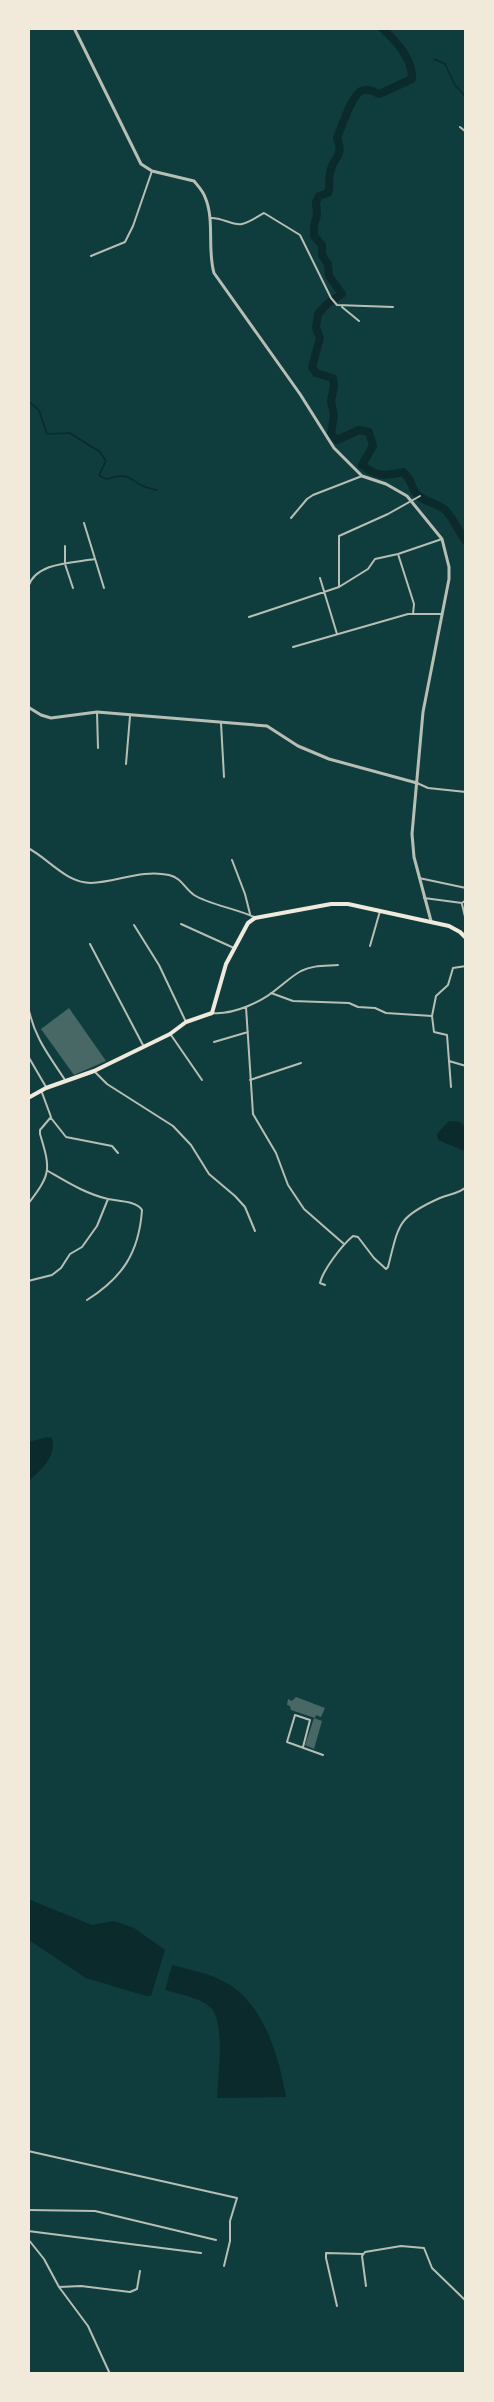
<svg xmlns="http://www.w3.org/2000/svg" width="494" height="2402" font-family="'Roboto Condensed',sans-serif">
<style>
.water{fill:#0a2a2b}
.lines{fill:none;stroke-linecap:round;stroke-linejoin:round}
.stream{stroke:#0a2a2b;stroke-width:1.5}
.river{stroke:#0a2a2b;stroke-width:8}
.building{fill:#486865}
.minor{stroke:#b8beb3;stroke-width:2}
.tertiary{stroke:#b8beb3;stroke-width:3}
.secondary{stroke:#f1e9da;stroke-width:4}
</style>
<rect width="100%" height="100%" fill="#0f3d3e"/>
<path class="water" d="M449 1121 460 1122 465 1127V1151L438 1140 437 1134Z
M47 1437 52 1438C57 1456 41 1470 29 1481V1442Z
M28 1899 92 1925 114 1921 134 1928 165 1950 151 1996H146L86 1978 29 1940Z
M172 1965C190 1970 209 1973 225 1982 264 2003 279 2057 286 2097L217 2098C218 2077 225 2025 212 2009 203 1998 178 1994 165 1990Z"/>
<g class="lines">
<path class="stream" d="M434 59 445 64 455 85 466 97
M28 401 39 410 47 434 70 433 100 452 106 461 99 475C107 483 112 476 121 476 130 475 135 483 143 486 147 488 152 489 157 490"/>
<path class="river" d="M382 28C396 41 413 59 412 79L379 94C373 91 368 88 361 91 352 95 341 128 337 138 345 158 333 155 330 173 328 180 331 186 328 193L319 196 316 202 317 215 314 226V236L322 245V255L328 264 329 276 342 294 327 304 318 314 316 328 320 338 312 367 316 373 333 378 334 386 331 401 334 415 331 434 337 440 359 430 369 432 373 446 362 465C376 477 386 476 403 472 412 480 410 483 415 492 422 502 435 502 444 509 454 517 457 531 466 541"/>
</g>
<path class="building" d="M69 1008 106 1061 74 1075 41 1029Z
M296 1697 325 1708 321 1717 316 1715 315 1718 291 1710 290 1706 287 1705 288 1699 292 1701Z
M314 1718 322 1721 314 1749 305 1745Z"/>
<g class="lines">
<path class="minor" d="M460 127 466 132
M210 218C222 217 232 226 242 224 249 223 258 216 264 213L300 235 331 298 337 305 393 307
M91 256 125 242 133 226 152 171
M342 307 359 321
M291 518 307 499 313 495 362 476
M84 523 104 588
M65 546V564L73 588
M398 554 414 604 413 614
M320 578 337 634
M28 587C36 562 72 563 95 559
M339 587 368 569 375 559 398 554 442 539
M249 617 339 587V536L388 514 420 496
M293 647 408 614H441
M97 712 98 748
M221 723 224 777
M126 764 130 716
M417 783 428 788 466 792
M28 848C49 859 66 883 91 883 117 882 142 869 169 875 182 878 184 888 194 895 208 904 237 909 254 917
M232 860 245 894 250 914
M419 878 466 888
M424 898 462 903 466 900
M462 904 466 921
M181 924 234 948
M134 925 159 965 186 1022
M90 944 144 1047
M370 946 380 911
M271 993 293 1001 349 1003 358 1007 375 1008 386 1013 432 1016 436 996 448 985 453 968 466 966
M28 1006C34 1037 48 1054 65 1080
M246 1007 253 1114 276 1153 288 1185 304 1209 344 1244
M212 1013C233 1015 262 1002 278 988 286 982 292 976 301 971 313 965 325 966 338 965
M432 1016 434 1032 447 1035 451 1087
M171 1035 202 1080
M214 1042 248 1032
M28 1056 46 1087
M449 1061 466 1066
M95 1072 107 1084 173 1126 191 1145 209 1174 235 1196 245 1207 255 1231
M250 1080 301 1063
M51 1118 66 1137 112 1146 118 1153
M48 1171C67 1182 86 1194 108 1199 118 1201 137 1201 142 1210 139 1253 122 1278 87 1300
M28 1204C51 1174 51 1170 40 1134V1130L51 1117 41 1090
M28 1281 52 1275 61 1268 70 1254 82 1247 97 1226 108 1199
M325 1285 320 1283C323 1270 342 1245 353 1236L358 1237 374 1258 386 1269 388 1267C399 1224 397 1217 440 1198 449 1194 459 1194 466 1187
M303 1747 310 1720 295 1715 287 1742 323 1755
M28 2151 237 2198 230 2221V2241L224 2266
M28 2210 95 2211 216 2240
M28 2231 201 2253
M28 2239 44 2259 59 2287 88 2326 110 2374
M366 2286 362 2256 365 2252 401 2246 424 2248 432 2268 466 2301
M59 2287 81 2286 130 2292 137 2289 140 2271
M337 2306 326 2258V2253L363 2254
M214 2374H219"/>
<path class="tertiary" d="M74 28 141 164 152 171 194 181C198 186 203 191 205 197 215 220 207 249 214 273L300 394 334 448 362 476 386 484 407 496 442 539 449 567V579L423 712 412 834 414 857 431 921
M28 707 41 715 51 718 97 712 267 726 298 746 329 759 417 783"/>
<path class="secondary" d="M28 1098 46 1088 94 1071 170 1034 186 1022 212 1013 226 964 248 923 255 918 331 904H348L449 926 460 932 466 938"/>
</g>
<rect width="494" height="2402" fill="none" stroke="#f1e9da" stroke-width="60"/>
</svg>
